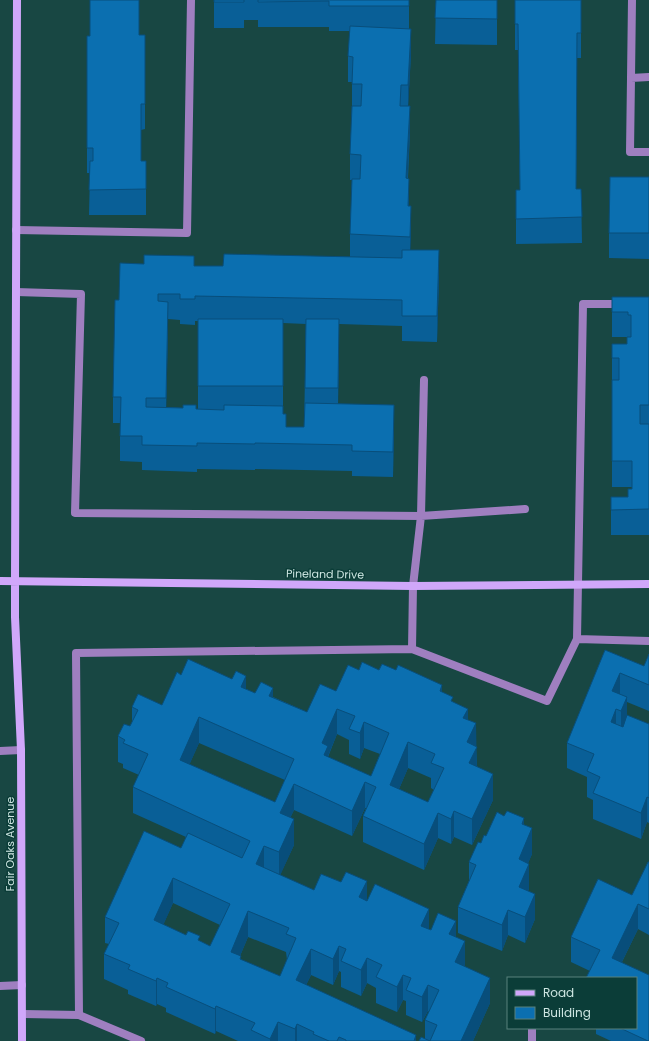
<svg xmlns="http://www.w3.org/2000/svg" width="649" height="1041" font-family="Poppins,sans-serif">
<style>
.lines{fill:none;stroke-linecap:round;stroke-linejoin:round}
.lane{stroke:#9f7fc0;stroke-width:8}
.secondary{stroke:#d0a7fa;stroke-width:8}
.wall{fill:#095f97;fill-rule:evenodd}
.shaded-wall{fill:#084e7b}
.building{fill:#0b6fb0;stroke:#084e7b;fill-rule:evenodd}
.labels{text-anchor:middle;stroke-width:3;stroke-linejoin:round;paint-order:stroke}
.street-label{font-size:11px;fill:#cee6e2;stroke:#0b3d38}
</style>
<rect width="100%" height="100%" fill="#184743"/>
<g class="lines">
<path class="lane" d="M649 77 631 78 630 152H649
M631 78 632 0
M16 230 187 233 191 0
M16 292 81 294 75 513 421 516 413 586 412 649
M424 380 421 516 525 509
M577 639 649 641
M0 751 21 750
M0 986 22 985
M23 1014 79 1015 141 1041
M79 1015 76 653 412 649 547 701 577 639 583 304H622
M532 1041V1028"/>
<path class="secondary" d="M17 0 15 580V617L21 750 22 1041
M0 581 413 586 649 584"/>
</g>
<path class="wall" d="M214 0H409V28L411 54 408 106 410 132 408 178 409 206 411 231 410 250 439 276 437 342 402 341V326L339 324 338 404 394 431 393 477 352 476V471L255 469V470L197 469V472L142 470V462L120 461V423H113V397L119 300 194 266H223L350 257V234L352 180H350V154L352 109V82H348V56L350 31H329V27H258V20H244V28H214ZM168 319 180 320V324L195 325V321H198V409L166 407ZM283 323 306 324 304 427H286L283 414Z
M436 0H497V45L435 44Z
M515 0 581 33V58H577L576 189H581L582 243 516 244V190H520L518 50H515Z
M145 35V129L141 130V161H146V215H89L90 173H87V36Z
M649 177V259L609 258V233Z
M612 297H649V535H611V497H628L632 489V487H612V344H627V337H612Z
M605 650 644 666 649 654V711L627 702V716L649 724V823L647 822 641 839 593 819V800L587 797V777L567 768V743Z
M359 670H379L442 692 453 702 468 720 476 746 477 766 493 800 472 845 454 837 451 844 438 838 424 870 363 842V816L366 808H365L352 836 294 810 290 818 294 845 280 875 314 890 367 900 429 929 456 937 465 967 490 1003 473 1041H419L425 1039V1020L429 1011H428L422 1022 406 1015V1001L403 1000 397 1012 376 1003V988L367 983 361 996 341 987V972L339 971 333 985 311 975 306 985 416 1041H238L216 1031 215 1034 166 1012V1008L157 1004 156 1006 128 994V990L104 979V954L109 944 105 943V917L181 848 186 837 133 813V787L139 775 123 768V764L118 762V736L130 726 132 723V707L162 705 181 675 246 689 255 693 273 697 307 712 336 691ZM337 734 349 740V754L360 759 364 748 380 754 371 776 328 757ZM199 743 285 780 275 802 189 765ZM408 768 431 778V788L434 790 428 802 399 789ZM173 903 220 925 210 946 163 925ZM248 937 286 952 287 960 280 976 241 960 240 956Z
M524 825 532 854 528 863 529 889 528 891 535 919 525 943 508 935 502 951 458 933V907L469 881V862L481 843 486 836Z
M649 862V935L638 929 622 962 649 1041H611L596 1034V1028H636L590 971 571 962V937L632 895Z"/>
<path class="shaded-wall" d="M411 29V54L408 111V85Z
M410 106V132L406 204V178Z
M409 179V204L408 231V206Z
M411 206V231L410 262V237Z
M439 250V276L437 342V316Z
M168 302V327L166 424V398Z
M339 319V344L338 413V388Z
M394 405V431L393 477V452Z
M620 673V698L612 691Z
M246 676V702L241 687Z
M442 685V711L440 691Z
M273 688V713L269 696Z
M627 697V722L621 737V711Z
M337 709V734L328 756V771L324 781 322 743Z
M468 709V734L463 718Z
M616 709V735L611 722Z
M199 717V743L180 786V760Z
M364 722V748L360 759V733Z
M476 723 477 772 469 788 467 742Z
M408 742V768L390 810V785Z
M493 774V800L472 845V819Z
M365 782V808L352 836V811Z
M294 784V810L280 839V813Z
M647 797V822L641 839V813Z
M454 811V837L451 844V819Z
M438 813V838L424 870V844Z
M524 818V844L522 824Z
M294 819V845L279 878V852Z
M532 828V854L519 885V859Z
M264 846V871L256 864Z
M529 864V889L519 912V887Z
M173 878V903L154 946V920Z
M367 881V906L359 897Z
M535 894V919L525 943V917Z
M638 904V929L614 978 612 958Z
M429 909V934L421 926Z
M508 910V935L502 951V925Z
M248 911V937L231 977V952Z
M456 921V946L449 934Z
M465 941V967L455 962Z
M339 946V971L333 985V959Z
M311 949V975L296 1006V980Z
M367 958V983L361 996V970Z
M403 975V1000L397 1012V987Z
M157 978V1004L156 1006V981Z
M490 978V1003L473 1041H461Z
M428 985V1011L422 1022V997Z
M216 1006V1031L215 1034V1009Z
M278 1022V1041H270V1039Z
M297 1024V1041H295V1029Z
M416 1035V1041H414Z"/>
<path class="building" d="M90 0H139V35H145V104H141V161H146V189L89 190 90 161H93V148H87V36H90Z
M214 0H244V2H214Z
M258 0H409V6H329V1L258 2Z
M436 0H497V19L435 18Z
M515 0H581V33H577L576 189H581L582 217 516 219V190H520L518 24H515Z
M350 26 411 29 408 85H401L400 106H410L406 178 409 179 408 206H411L410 237 350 234 352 179H360L361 155 350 154 352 106H361L362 84H352L353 57 348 56Z
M610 177H649V233H609Z
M402 250H439L437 316H402V300L195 296V299H180V294H158V301L168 302 166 398H146V407L183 408V405H196V409L224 410V405L283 406V414H286V427H304L305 403 394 405 393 452 352 451V445L255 443V444L197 443V446L142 445V436H120L121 397H113L115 300H119L120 263 144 264V255L194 256V266H223L224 254 402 258Z
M612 297H649V405H640V424H649V509L611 510V497H628V489H632V461H612V380H619V358H612V344H627V337H631V315H628V312H612Z
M198 319H283V386H198Z
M306 319H339L338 388H305Z
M605 650 644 666 649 654V685L620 673 612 691 627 697 621 711 616 709 611 722 623 727 627 715 649 724V798L647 797 641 813 593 793 600 777 587 771 594 754 567 743Z
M188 659 232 679 236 671 246 676 241 687 255 693 261 682 273 688 269 696 307 712 320 684 336 691 348 665 359 670 362 662 379 670 382 664 396 670 398 665 442 685 440 691 453 697 451 701 468 709 463 718 476 723 467 742 477 747 469 763 493 774 472 819 454 811 451 819 438 813 424 844 363 816 376 787 365 782 352 811 294 784 280 813 294 819 279 852 264 846 256 864 314 890 321 874 341 882 346 872 367 881 359 897 367 901 375 884 429 909 421 926 431 930 438 913 456 921 449 934 465 941 455 962 490 978 461 1041H419L421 1037 430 1041 437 1025 425 1020 439 990 428 985 422 997 406 990 411 978 403 975 397 987 376 977 382 965 367 958 361 970 341 961 346 949 339 946 333 959 311 949 296 980 416 1035 414 1041H346V1040L339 1037 337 1041H329L313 1034 314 1032 297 1024 295 1029 278 1022 270 1039 251 1030 255 1023 216 1006 215 1009 166 987 168 983 157 978 156 981 128 969 130 965 104 954 119 923 105 917 144 831 181 848 188 833 242 858 250 841 133 787 148 754 123 743 125 740 118 736 124 724 130 726 138 710 132 707 138 694 162 705 177 672 181 675ZM337 709 355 716 349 729 360 733 364 722 389 733 371 776 324 755 328 746 322 743ZM199 717 294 759 275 802 180 760ZM408 742 435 754 431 763 444 768 428 802 390 785ZM173 878 230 904 210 946 198 940 200 936 188 931 186 935 154 920ZM248 911 289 928 286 934 296 938 280 976 240 959 241 956 231 952Z
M507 811 524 818 522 824 532 828 519 859 529 864 519 887 535 894 525 917 508 910 502 925 458 907 476 865 469 862 478 842 481 843 484 835 486 836 497 812 504 816Z
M648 862H649V909L638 904 612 958 649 975V1041H648L620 1028H636V978H586L600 950 571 937 598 879 632 895Z"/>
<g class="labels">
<g class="street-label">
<text transform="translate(325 574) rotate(1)" y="4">Pineland Drive</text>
<text transform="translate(10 844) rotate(-90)" y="4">Fair Oaks Avenue</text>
</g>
</g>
<rect x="507" y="977" width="130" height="52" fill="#0b3d38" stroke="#59817c"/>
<rect x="515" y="990" width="20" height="6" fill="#d0a7fa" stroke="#59817c"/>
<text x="543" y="997" font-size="12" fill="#cee6e2">Road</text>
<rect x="515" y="1007" width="20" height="12" fill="#0b6fb0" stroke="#59817c"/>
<text x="543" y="1017" font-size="12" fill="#cee6e2">Building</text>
</svg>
